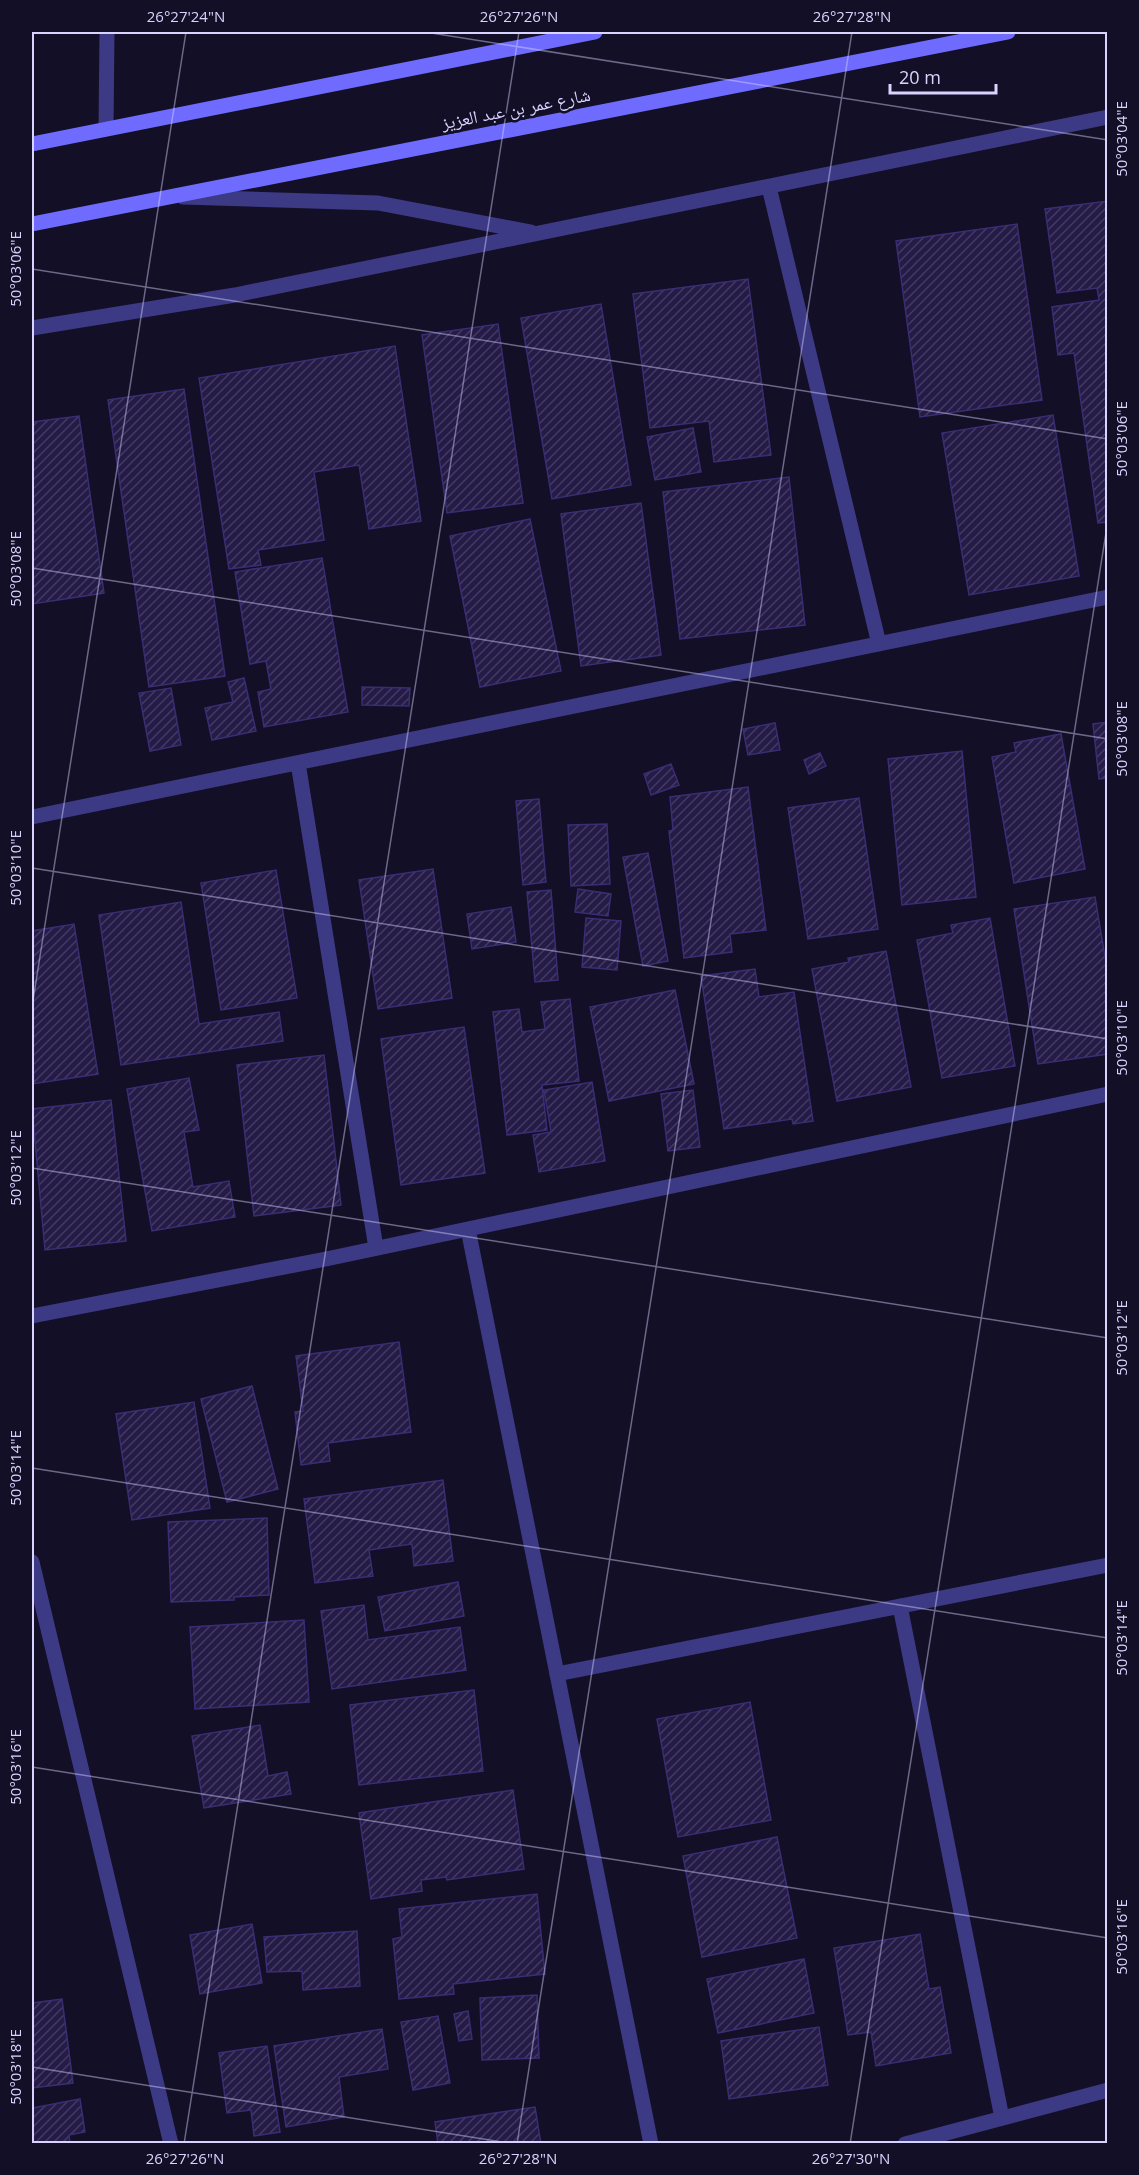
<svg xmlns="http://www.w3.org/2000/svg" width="1139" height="2175" font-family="'Open Sans','Noto Naskh Arabic',sans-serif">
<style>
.building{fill:url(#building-hatch);stroke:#3b2d73;stroke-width:1.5}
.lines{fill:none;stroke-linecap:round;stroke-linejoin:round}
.service{stroke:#3d3a85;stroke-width:15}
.minor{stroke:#3d3a85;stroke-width:15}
.secondary{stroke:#6f6bff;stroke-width:15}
.ticks{fill:none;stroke:#d9d4ff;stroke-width:1.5;stroke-opacity:0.45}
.labels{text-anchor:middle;stroke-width:5;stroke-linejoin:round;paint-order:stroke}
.street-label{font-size:18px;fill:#d9d4ff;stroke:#130f26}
.neatline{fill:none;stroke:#d9d4ff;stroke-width:2}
.ticks-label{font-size:15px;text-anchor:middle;fill:#d9d4ff}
</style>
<defs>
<pattern id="building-hatch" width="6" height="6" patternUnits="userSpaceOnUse" patternTransform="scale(1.5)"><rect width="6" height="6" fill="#241b47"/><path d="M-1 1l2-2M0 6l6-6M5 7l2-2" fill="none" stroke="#433b63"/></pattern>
</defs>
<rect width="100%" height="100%" fill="#130f26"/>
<path class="building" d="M1108 201V522L1098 523 1074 353 1058 355 1052 307 1099 300 1097 288 1057 293 1045 209Z
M1017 224 1042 400 920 417 896 241Z
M748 279 771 455 714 462 709 421 650 428 633 294Z
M601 304 631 485 552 499 521 318Z
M498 324 523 503 447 513 422 335Z
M395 346 421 521 369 529 359 465 314 472 324 540 258 550 261 565 229 569 199 378Z
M184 389 225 676 149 687 108 400Z
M1053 415 1079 576 969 595 942 433Z
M79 416 104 593 32 604V422Z
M693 428 701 472 655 480 647 437Z
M789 477 805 625 680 639 663 492Z
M641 503 661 655 581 666 561 514Z
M530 519 561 671 480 687 450 536Z
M322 558 348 712 264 727 258 692 271 689 266 661 250 664 235 572Z
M244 678 256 731 212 740 205 708 233 702 228 682Z
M362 687 410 688 409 706 362 705Z
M171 688 181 745 150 751 139 693Z
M1108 722V778L1099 779 1093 724Z
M775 723 780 750 748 755 743 729Z
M1061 734 1085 869 1014 883 992 757 1016 752 1014 743Z
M962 751 976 897 902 905 888 759Z
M820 753 826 766 809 774 804 760Z
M671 764 679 785 651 795 644 774Z
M748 787 766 930 730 934 732 952 684 958 669 831 673 830 670 797Z
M859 798 878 929 808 939 788 808Z
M539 799 546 882 523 885 516 801Z
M607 824 610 884 571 886 568 825Z
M648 853 668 961 643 966 623 857Z
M433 869 452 998 378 1009 359 880Z
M276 870 297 998 221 1010 201 883Z
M578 889 611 894 608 916 575 912Z
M551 890 558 980 535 982 527 892Z
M1095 897 1108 975V1054L1038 1064 1014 909Z
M181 902 199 1024 279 1012 283 1041 121 1065 99 915Z
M511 907 516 942 472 949 467 914Z
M586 918 621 921 617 970 582 967Z
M990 918 1015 1066 942 1078 917 940 953 933 951 925Z
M74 924 98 1074 32 1084V931Z
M886 951 911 1087 837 1101 812 969 849 962 848 958Z
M755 969 759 997 794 992 813 1121 793 1124 792 1119 724 1129 701 976Z
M675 990 694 1084 609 1101 590 1007Z
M570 999 579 1081 542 1085 547 1130 507 1135 493 1012 519 1009 522 1032 545 1029 541 1002Z
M464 1027 485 1173 401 1185 381 1039Z
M324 1055 341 1205 254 1216 237 1065Z
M189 1078 199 1130 184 1132 193 1187 229 1181 235 1217 152 1231 127 1089Z
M592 1082 605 1161 539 1172 533 1135 551 1132 544 1090Z
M693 1090 700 1147 668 1151 661 1094Z
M111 1100 126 1241 45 1250 32 1109Z
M399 1342 411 1432 328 1443 330 1461 301 1465 295 1412 303 1411 296 1356Z
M252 1386 278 1489 227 1502 201 1399Z
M194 1402 210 1508 132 1520 116 1414Z
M443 1480 453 1561 414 1566 412 1544 369 1550 373 1576 315 1583 304 1499Z
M267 1518 269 1595 234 1597V1600L171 1602 168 1522Z
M458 1582 464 1616 385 1631 378 1597Z
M364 1605 368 1640 460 1627 466 1670 332 1689 321 1611Z
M304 1620 309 1702 195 1709 190 1627Z
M474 1690 483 1771 359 1785 350 1705Z
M750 1702 771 1820 678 1837 657 1719Z
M260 1725 268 1776 287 1772 291 1794 204 1808 192 1736Z
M513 1790 524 1869 447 1880 446 1877 421 1880 422 1891 371 1899 359 1813Z
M777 1837 797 1938 702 1957 683 1856Z
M537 1894 545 1974 453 1984 454 1994 399 1999 393 1939 402 1937 399 1909Z
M252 1924 262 1983 200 1994 190 1935Z
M357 1931 360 1986 303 1990 302 1971 267 1972 264 1937Z
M920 1934 929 1989 940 1987 951 2053 876 2066 871 2032 848 2035 834 1948Z
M804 1959 814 2013 718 2033 707 1979Z
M537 1995 539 2058 482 2060 480 1998Z
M62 1999 73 2083 32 2088V2003Z
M468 2011 472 2039 459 2041 454 2014Z
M438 2016 450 2083 413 2090 401 2022Z
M819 2027 828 2085 729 2099 721 2041Z
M382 2029 388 2069 339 2077 344 2117 286 2127 274 2046Z
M267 2046 280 2132 254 2136 251 2110 227 2113 219 2053Z
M80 2099 85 2132 69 2135 70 2144H32V2108Z
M535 2107 541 2144H438L435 2122Z"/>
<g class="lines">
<path class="service" d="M900 1606 1002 2118
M557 1674 1108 1565"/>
<path class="minor" d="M106 129 107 32
M769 187 879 644
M183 197 378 203 531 232
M32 328 235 295 1108 117
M298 763 376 1248
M32 817 1108 597
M468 1229 651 2144
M32 1316 326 1259 1108 1094
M32 1562 171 2144
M905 2144 1108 2090"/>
<path class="secondary" d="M32 144 595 32
M32 224 1008 32"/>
</g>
<path class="ticks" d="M425 32 1108 140M32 269 1108 439M32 568 1108 739M32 868 1108 1039M32 1007 186 32M32 1168 1108 1338M32 1468 1108 1638M32 1767 1108 1938M32 2067 515 2144M184 2144 519 32M517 2144 852 32M850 2144 1108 520"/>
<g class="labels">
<g class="street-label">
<text transform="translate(516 109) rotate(-11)" y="6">شارع عمر بن عبد العزيز</text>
</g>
</g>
<rect width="1139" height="2175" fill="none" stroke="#130f26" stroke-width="66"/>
<path d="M890 84v9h106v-9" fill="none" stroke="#d9d4ff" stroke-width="3"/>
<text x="899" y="84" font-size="18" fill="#d9d4ff" stroke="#130f26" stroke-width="4.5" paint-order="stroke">20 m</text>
<rect x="33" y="33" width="1073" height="2109" class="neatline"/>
<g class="ticks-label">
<text x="186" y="22">26°27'24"N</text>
<text x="519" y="22">26°27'26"N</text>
<text x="852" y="22">26°27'28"N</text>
<text transform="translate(1122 139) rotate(-90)" y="5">50°03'04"E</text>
<text transform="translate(16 269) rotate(-90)" y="5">50°03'06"E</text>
<text transform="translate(1122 439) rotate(-90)" y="5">50°03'06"E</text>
<text transform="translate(16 569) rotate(-90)" y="5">50°03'08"E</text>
<text transform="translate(1122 739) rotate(-90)" y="5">50°03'08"E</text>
<text transform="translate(16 868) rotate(-90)" y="5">50°03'10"E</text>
<text transform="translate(1122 1038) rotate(-90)" y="5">50°03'10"E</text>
<text transform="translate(16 1168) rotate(-90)" y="5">50°03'12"E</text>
<text transform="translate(1122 1338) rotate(-90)" y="5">50°03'12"E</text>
<text transform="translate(16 1468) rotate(-90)" y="5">50°03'14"E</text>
<text transform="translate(1122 1638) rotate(-90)" y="5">50°03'14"E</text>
<text transform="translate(16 1767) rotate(-90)" y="5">50°03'16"E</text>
<text transform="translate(1122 1937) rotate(-90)" y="5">50°03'16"E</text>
<text transform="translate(16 2067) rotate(-90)" y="5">50°03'18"E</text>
<text x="185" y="2164">26°27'26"N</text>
<text x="518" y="2164">26°27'28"N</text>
<text x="851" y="2164">26°27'30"N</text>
</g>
</svg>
